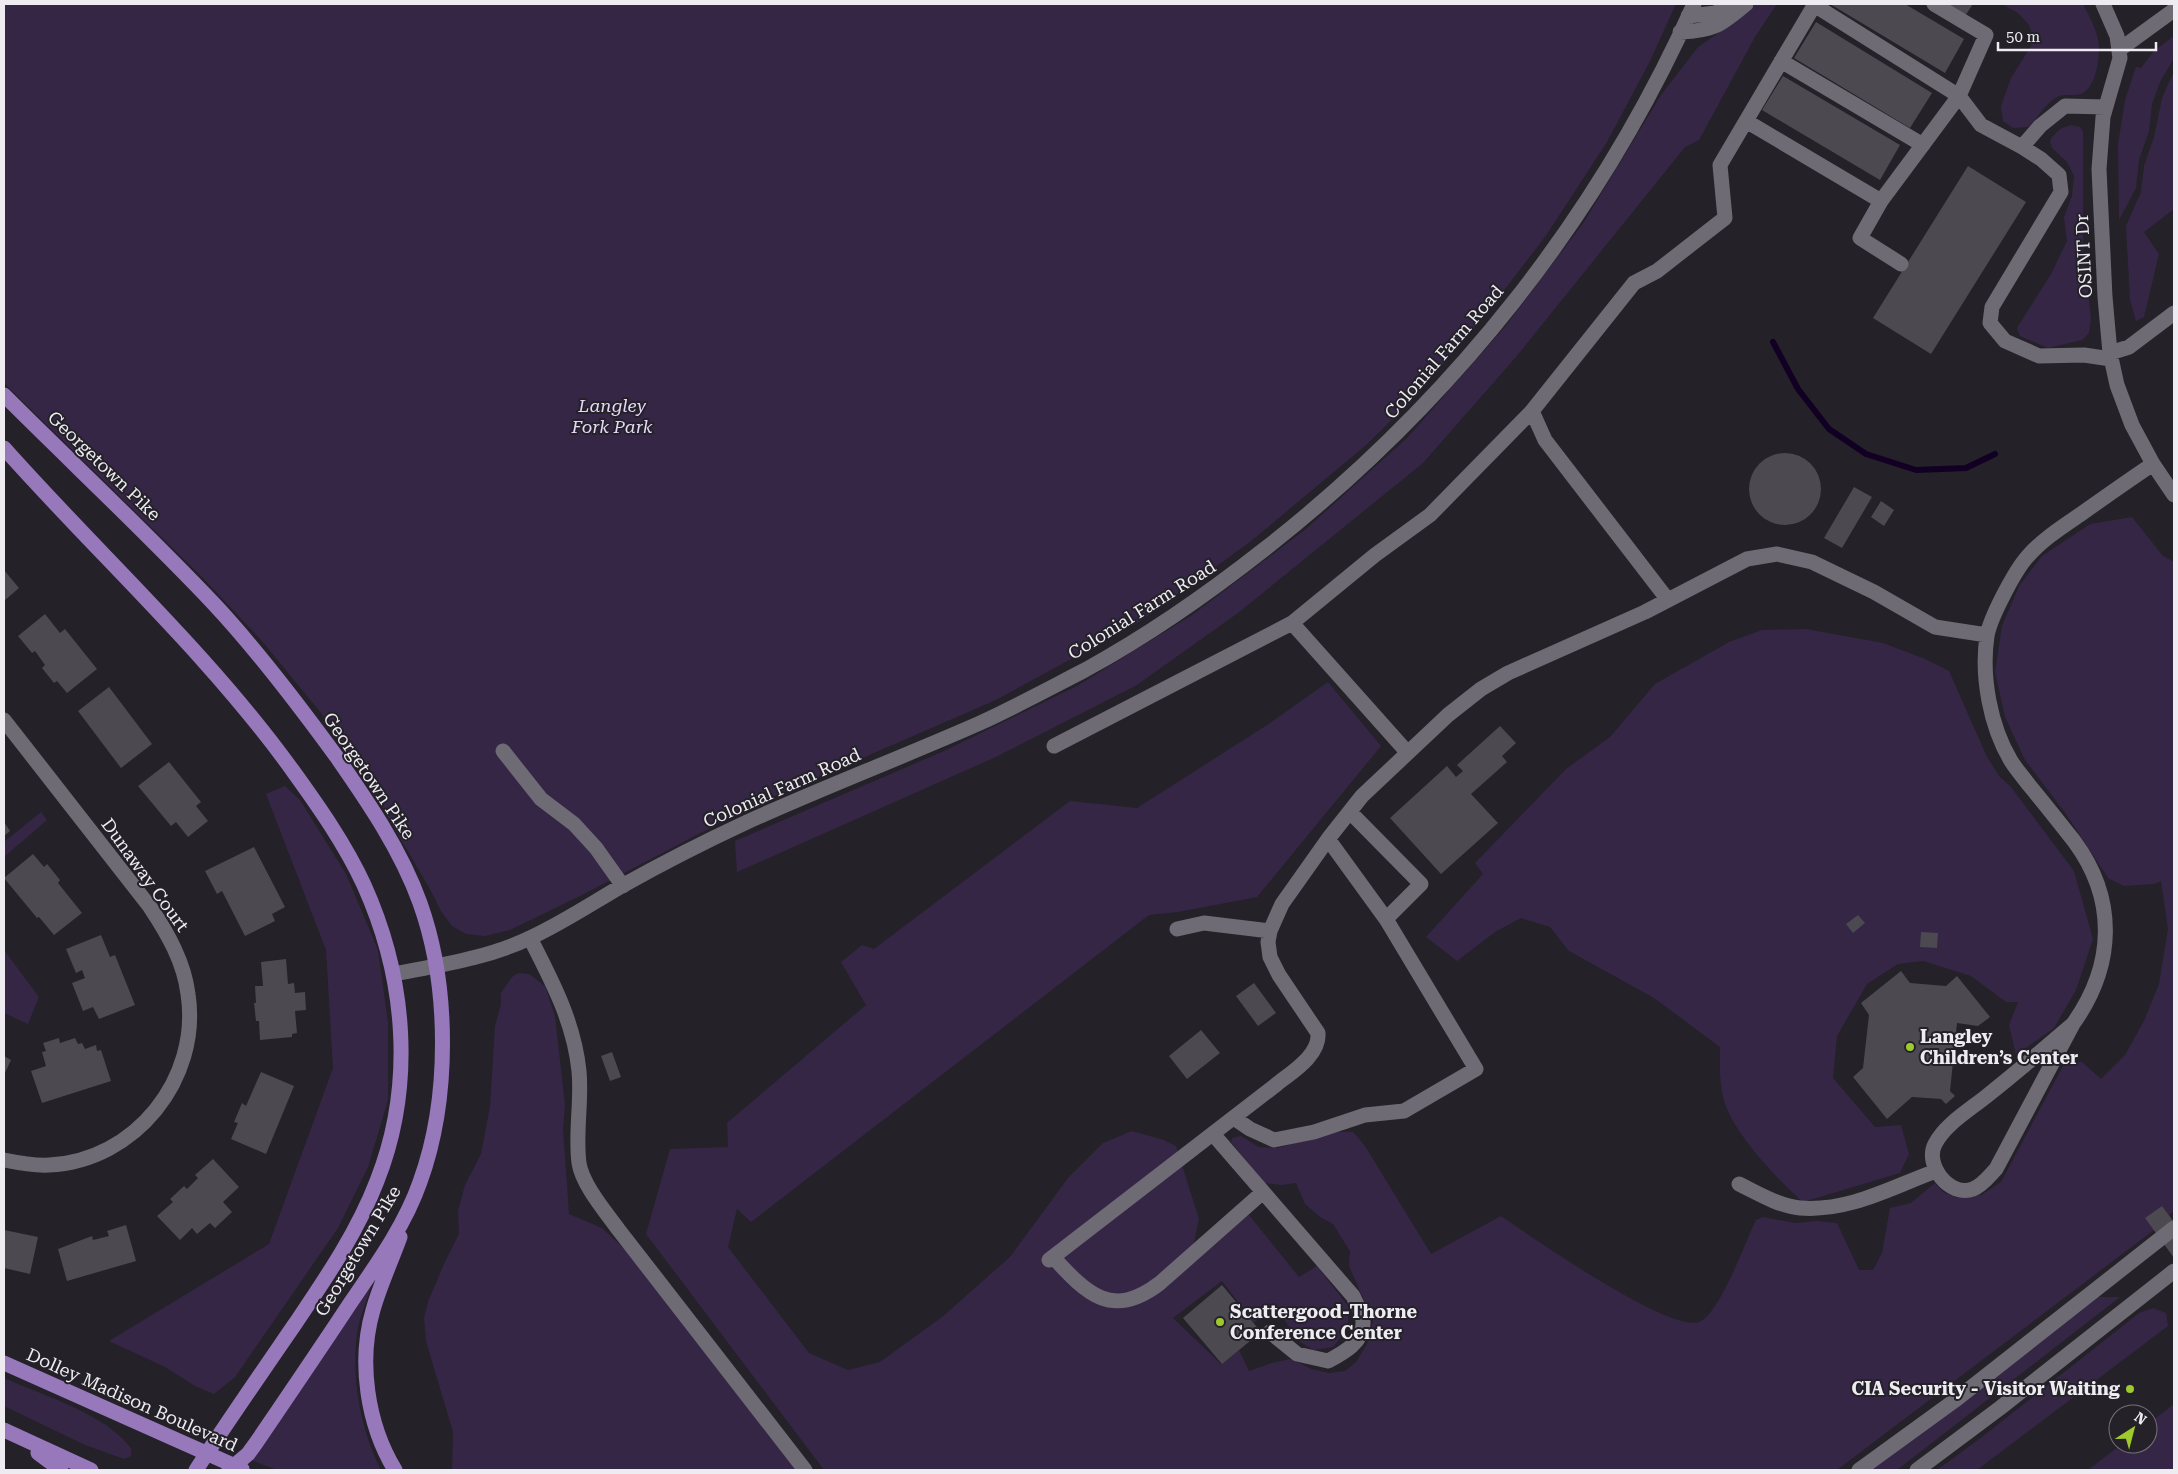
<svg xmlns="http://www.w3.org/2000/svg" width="2178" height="1474" font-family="'Roboto Serif',serif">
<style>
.green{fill:#352646}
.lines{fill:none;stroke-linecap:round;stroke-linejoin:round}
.stream{stroke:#110023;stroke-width:6}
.building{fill:#4c4951}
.minor{stroke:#6e6b74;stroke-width:15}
.major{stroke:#9778bb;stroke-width:15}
.poi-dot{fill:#9fca2d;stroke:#242129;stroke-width:2}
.labels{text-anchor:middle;stroke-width:4;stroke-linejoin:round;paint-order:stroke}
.street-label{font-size:18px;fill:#eeecf1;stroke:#242129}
.park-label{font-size:18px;font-style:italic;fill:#e6d7fa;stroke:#242129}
.poi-label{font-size:18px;font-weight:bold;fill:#eeecf1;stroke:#242129;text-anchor:start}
</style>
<rect width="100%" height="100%" fill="#242129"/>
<path class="green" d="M4 4H1676L1649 63 1607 142 1545 237 1485 315 1415 397 1365 446 1250 542 1139 622 996 700 752 806 582 895 510 930 485 936 466 934 452 926 441 911 431 891 382 807 321 713 262 641 201 576 4 383Z
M1754 4H1777L1755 37 1699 140 1685 147 1516 357 1423 463 1238 613 1137 685 998 756 737 872 735 841 944 751 1077 686 1192 615 1306 529 1408 437 1504 328 1584 222 1661 95 1698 47 1736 21Z
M2002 4H2083C2089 15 2095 27 2098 39 2101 53 2097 85 2083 93 2077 97 2065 93 2057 97 2045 104 2038 118 2028 127L2013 128 2003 121 2001 106 2011 78 2031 46 2033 37 2029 25 2018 13Z
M2174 36V58L2160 82 2152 104 2149 131 2139 160 2136 188 2119 220 2118 144 2125 100 2136 67 2141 68 2154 51Z
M2174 71V209L2144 232 2159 254 2144 317 2136 321 2130 300 2126 226 2141 192 2144 166 2154 137 2162 98Z
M2071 125 2080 127 2083 132V246L2091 318 2089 333 2082 340 2048 348 2020 336 2017 328 2051 274 2067 241 2064 217 2072 196 2074 176 2067 162 2052 148 2050 142 2051 138 2060 129Z
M2132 517 2163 556 2174 562V1211L2169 1215 2162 1206 2146 1218 2154 1230 1837 1470H824L646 1234 670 1149 728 1147 727 1123 866 1005 841 962 862 945 874 949 1070 801 1137 808 1267 725 1328 682 1381 746 1257 897 1178 912 1149 915 751 1222 737 1209 728 1247 809 1353 848 1370 880 1362 942 1317 1010 1257 1068 1178 1103 1143 1132 1131 1164 1140 1176 1146 1199 1219 1193 1247 1249 1215 1299 1277 1317 1266 1348 1306V1329L1333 1347 1313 1350 1299 1341 1281 1315 1263 1314 1254 1323 1222 1281 1173 1318 1221 1364 1239 1350 1249 1371 1272 1363 1290 1359 1312 1369 1329 1373 1345 1371 1356 1362 1367 1344 1373 1321 1349 1266 1350 1251 1333 1224 1320 1217 1305 1204 1296 1183 1282 1185 1264 1183 1231 1142 1232 1138 1241 1136 1259 1147 1278 1148 1333 1132H1353L1365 1146 1431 1254 1501 1216C1532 1237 1669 1333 1699 1322 1720 1314 1745 1242 1756 1220L1763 1217 1795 1223 1817 1221 1837 1223 1859 1270H1873L1882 1253 1890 1208 1911 1203 1935 1183 1943 1192 1959 1198 1981 1195 2001 1182 2063 1066 2074 1062H2082L2101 1079 2125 1055 2144 1021 2159 984 2168 929 2161 881 2154 884 2124 886 2108 878 2066 814 2025 760 2005 717 1995 672 2002 626 2019 586 2042 556 2090 524Z
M1806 629 1883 643 1925 659 1949 671 1987 757 2000 777 2011 787 2074 871 2093 939 2076 990 2054 1028 2016 1055 2009 1025 2018 1002H2006L1971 976 1923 961 1898 964 1867 984 1837 1036 1833 1078 1875 1127 1901 1125 1909 1154 1900 1173 1803 1202C1778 1180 1732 1132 1724 1100 1719 1083 1720 1064 1720 1047L1654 998 1569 951 1550 927 1521 918 1495 932 1457 961 1426 937 1483 874 1475 863 1566 769 1610 737 1655 684 1729 642 1762 630Z
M285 786 300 800 346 874 378 950 388 1023V1100L368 1167 338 1228 235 1377 214 1394 195 1386 165 1367 109 1341 269 1244 333 1068 326 950 266 794Z
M41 812 47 820 4 857V842Z
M4 950 39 997 28 1024 4 1013Z
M518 973 529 974 545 986 555 1016 565 1105 563 1129 569 1214 602 1228 637 1261 799 1470H452L453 1432 426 1341 424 1318 428 1302 444 1264 459 1234 458 1211 465 1185 481 1154 490 1106 495 1026 501 1004V993L512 977Z
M372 1284C368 1298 361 1313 358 1328 350 1374 360 1429 381 1470H277L251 1460Z
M2098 1297H2120L1897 1470H1871Z
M2153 1308 2166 1313 2168 1326 1977 1470H1937L1982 1437 2139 1313Z
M4 1378C44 1396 104 1413 131 1448V1456L124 1459 85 1445 4 1406Z
M2174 1404V1470H2088L2122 1444H2148V1424Z"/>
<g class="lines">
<path class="stream" d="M1773 342 1798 389 1829 429 1866 454 1916 470 1966 468 1995 454"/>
</g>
<path class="building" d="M1830 4H1905L1964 39 1945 73Z
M1946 4H1973L1965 16Z
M1816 22 1932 93 1910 128 1794 58Z
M1783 76 1900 145 1880 180 1762 110Z
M1968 166 2026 202 1931 354 1873 318Z
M1749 489a36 36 0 1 1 72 0a36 36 0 1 1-72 0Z
M1854 487 1872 497 1842 548 1824 538Z
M1881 501 1894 510 1884 526 1871 517Z
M4 570 19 588 4 601Z
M45 614 60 633 65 629 97 669 67 693 57 681 54 683 42 668 45 665 35 651 32 653 18 636Z
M109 687 152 744 121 768 78 711Z
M1500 726 1516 743 1502 756 1507 762 1471 794 1498 823 1441 874 1390 818 1447 766 1456 777 1463 771 1457 765Z
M169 762 201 802 196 806 208 821 188 837 176 822 171 826 138 786Z
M4 822 10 831 4 836Z
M254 847 285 907 272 914 275 921 245 936 222 891 217 894 205 871Z
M33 854 44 867 47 864 60 880 58 883 82 913 54 935 39 917 37 918 4 878Z
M1858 915 1865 923 1853 933 1846 924Z
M1921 932 1938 933 1937 948 1920 947Z
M101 935 110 957 115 955 135 1005 99 1019 93 1007 83 1011 72 983 85 978 82 970 76 973 66 949Z
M286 959 288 984 294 983 295 993 305 992 306 1010 295 1011 297 1033 292 1034V1037L260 1040 259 1021H256L254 1003H256L255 986H263L261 962Z
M1901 971 1910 983 1946 986 1957 976 1990 1017 1978 1026 1957 1023 1950 1091 1955 1096 1946 1104 1941 1099 1912 1097 1887 1119 1853 1077 1863 1068 1869 1015 1861 1003Z
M1254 983 1276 1013 1258 1026 1236 996Z
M1201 1030 1220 1053 1187 1079 1169 1056Z
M59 1038 60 1043 75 1038 78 1044 82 1043 85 1049 96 1045 97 1051 101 1050 111 1081 42 1103 31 1071 46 1066 42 1052 46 1051 43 1043Z
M612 1052 621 1077 610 1081 601 1056Z
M4 1056 11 1060 4 1075Z
M261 1072 294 1086 266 1154 231 1139 238 1123 234 1122 242 1103 246 1106Z
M213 1159 239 1187 223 1202 232 1212 215 1228 210 1223 197 1234 192 1228 180 1240 157 1216 173 1202 170 1199 184 1186 187 1189 198 1178 195 1175Z
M2162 1206 2174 1222V1258L2145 1218Z
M126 1225 136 1261 67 1281 58 1249 92 1236 93 1240 109 1236 107 1231Z
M4 1230 38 1237 30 1274 4 1268Z
M1222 1285 1261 1332 1222 1364 1183 1318Z"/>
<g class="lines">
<path class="minor" d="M1934 4 1986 35 1959 96 1981 125 2022 147 2040 126 2065 106 2106 107
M2103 4 2117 36 2120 58 2103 117 2099 169 2105 297 2110 353 2117 385 2132 425 2153 464 2174 495
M1814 5 1959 96 1881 201
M1688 16 1716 13 1727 4
M1680 32C1714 31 1721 25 1746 4
M2119 50 2174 10
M1781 61 1923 145
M1746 121 1881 201 1860 238 1901 264
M2022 147 2041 159 2059 175 2061 192 1992 307 1990 323 2005 341 2039 356 2084 355 2111 359
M2110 353 2129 347 2174 313
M1668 600 1545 440 1532 411 1634 283 1657 271 1725 218 1720 165 1815 4
M1292 623 1407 752
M4 720 150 907C168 934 184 962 188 994 201 1079 135 1161 49 1165 34 1166 19 1163 4 1160
M1054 746 1292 623 1375 555 1430 515 1532 411
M503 751 541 799 574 824 596 848 623 886
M1328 839 1386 919
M1177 929 1204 923 1270 931
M530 938C552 981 574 1022 579 1071 582 1101 575 1133 579 1163 582 1184 605 1211 618 1229L805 1470
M394 974C440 965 489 958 532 937 562 923 591 904 620 887 661 864 704 842 747 822 824 787 903 757 980 723 1015 707 1050 688 1085 670 1149 635 1209 593 1266 548 1451 403 1598 219 1694 4
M2073 1024C2115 965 2117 899 2074 841 2059 822 2044 803 2029 785 2023 777 2016 769 2011 761 1990 726 1981 676 1987 636 1990 618 2015 570 2028 556 2043 539 2062 527 2081 514 2105 497 2129 480 2153 464
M2073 1024 1996 1169C1989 1176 1983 1185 1973 1189 1950 1198 1924 1165 1935 1144 1945 1124 1971 1109 1988 1095 2017 1072 2045 1048 2073 1024Z
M1234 1118 1250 1129 1274 1140 1314 1132 1365 1115 1404 1111 1476 1069 1386 919 1421 884 1350 812
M1213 1134 1353 1296C1356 1303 1363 1314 1363 1322 1364 1342 1343 1353 1328 1361L1297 1354 1270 1332
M1739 1184C1757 1193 1779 1206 1800 1208 1849 1212 1892 1187 1936 1171
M1053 1257C1087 1294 1112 1320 1160 1283L1263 1192
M1049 1260 1277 1084C1292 1072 1320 1055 1318 1033L1279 975 1270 957 1268 942 1270 931 1282 904 1328 839 1362 796 1448 715 1481 689 1508 673 1645 612 1747 559 1777 554 1812 562 1874 592 1935 627 1987 635
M1859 1470 1954 1401 2174 1228
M1917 1470 2000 1408 2174 1271"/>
<path class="major" d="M4 395C74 465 146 532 214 604 258 651 298 704 336 756 368 802 401 850 420 903 450 987 450 1099 420 1182 405 1225 377 1264 351 1302 320 1349 288 1396 256 1443L248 1454 229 1470
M4 448C100 556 208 653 293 771 319 807 345 844 364 885 406 978 415 1085 377 1181 357 1233 326 1278 295 1324 262 1372 228 1421 196 1470
M4 1363 242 1469
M4 1430 91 1470
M38 1453 61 1470
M395 1470C367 1424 358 1361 373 1310 380 1285 391 1262 400 1237"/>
</g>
<g class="poi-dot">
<circle cx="1910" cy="1047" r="5"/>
<circle cx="1220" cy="1322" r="5"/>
<circle cx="2130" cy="1389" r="5"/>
</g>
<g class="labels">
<g class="street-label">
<text transform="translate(2084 256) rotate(-93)" y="6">OSINT Dr</text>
<text transform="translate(1444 352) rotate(-49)" y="6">Colonial Farm Road</text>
<text transform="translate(104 466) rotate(44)" y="6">Georgetown Pike</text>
<text transform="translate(1142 610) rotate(-32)" y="6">Colonial Farm Road</text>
<text transform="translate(369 776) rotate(56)" y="6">Georgetown Pike</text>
<text transform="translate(782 788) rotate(-24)" y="6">Colonial Farm Road</text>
<text transform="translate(145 875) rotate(54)" y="6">Dunaway Court</text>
<text transform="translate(358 1251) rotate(-59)" y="6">Georgetown Pike</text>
<text transform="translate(132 1400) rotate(24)" y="6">Dolley Madison Boulevard</text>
</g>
<g class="park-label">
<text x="612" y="412">Langley<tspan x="612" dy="21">Fork Park</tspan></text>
</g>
<g class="poi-label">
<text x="1920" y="1043">Langley<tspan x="1920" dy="21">Children’s Center</tspan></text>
<text x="1230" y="1318">Scattergood-Thorne<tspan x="1230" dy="21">Conference Center</tspan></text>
<text x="2120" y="1395" text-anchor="end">CIA Security - Visitor Waiting</text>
</g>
</g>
<rect width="2178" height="1474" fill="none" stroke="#eeecf1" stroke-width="10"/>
<g transform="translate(2133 1429) rotate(36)"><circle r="24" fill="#242129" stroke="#757279"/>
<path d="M0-4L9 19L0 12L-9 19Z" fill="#9fca2d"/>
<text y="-8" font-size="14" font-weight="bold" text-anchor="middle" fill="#eeecf1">N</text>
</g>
<path d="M1998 42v8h158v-8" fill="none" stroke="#eeecf1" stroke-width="2.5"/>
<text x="2006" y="42" font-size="15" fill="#eeecf1" stroke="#242129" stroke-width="4" paint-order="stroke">50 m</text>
</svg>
